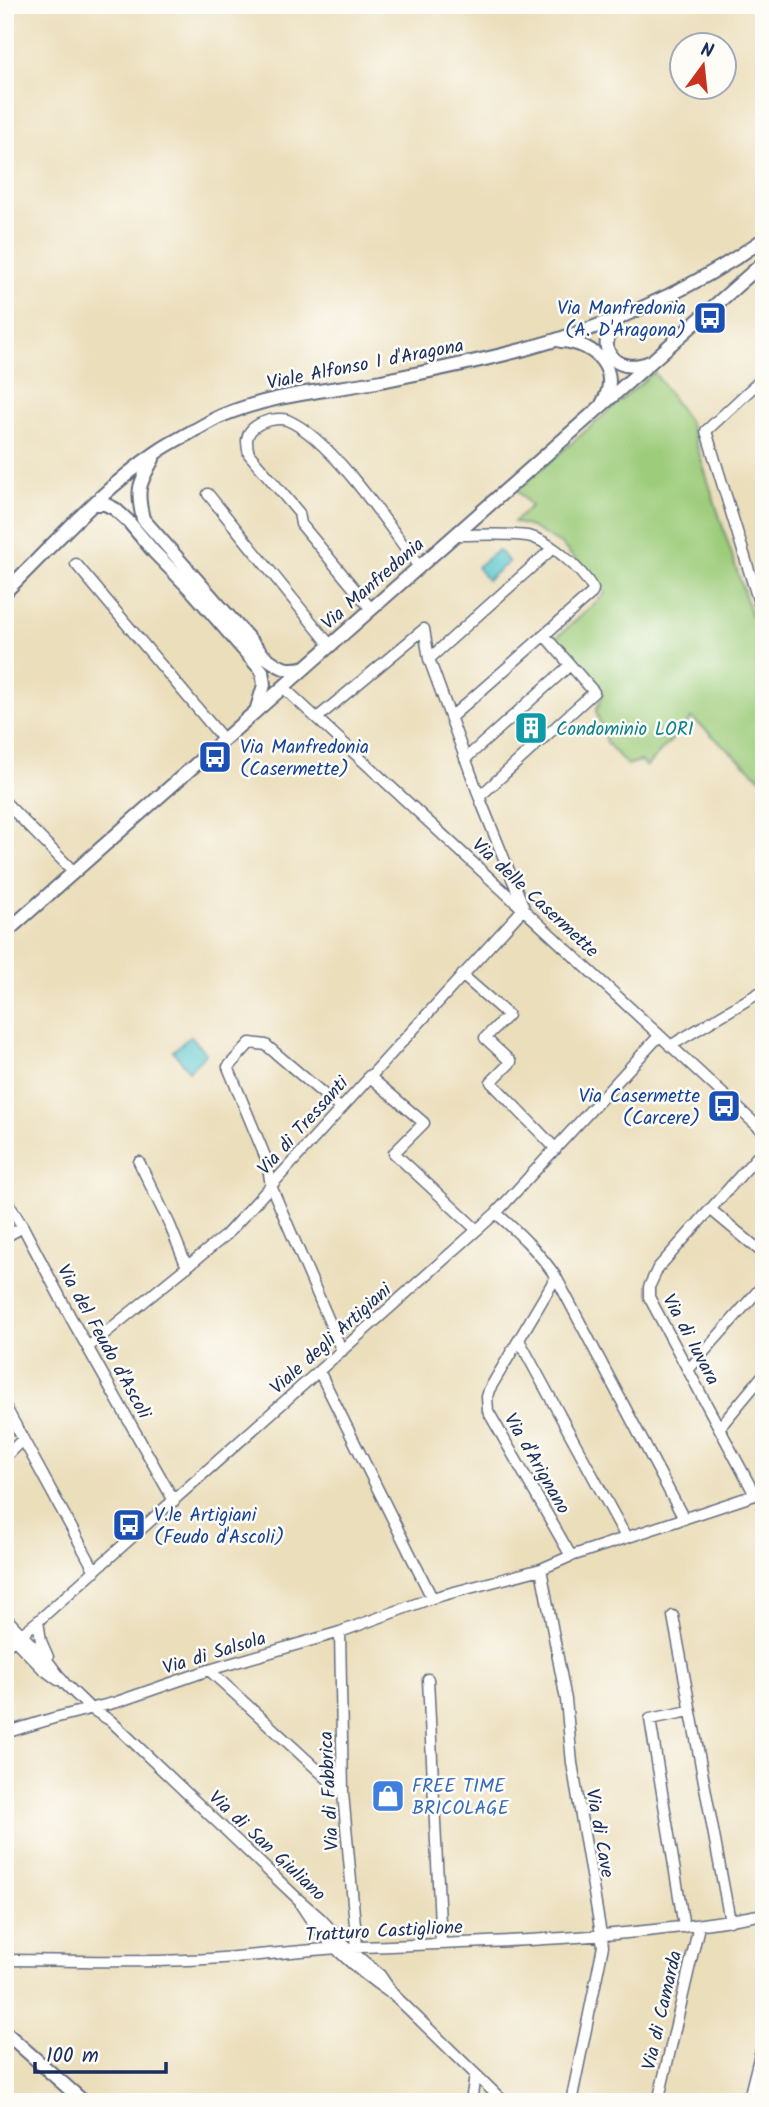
<svg xmlns="http://www.w3.org/2000/svg" width="769" height="2107" font-family="Kalam,sans-serif">
<style>
.green{fill:#9dcc7a;stroke:#5c7e6c;stroke-width:2}
.water{fill:#5ac7cd;stroke:#3a7b96;stroke-width:2}
.lines{fill:none;stroke-linecap:round;stroke-linejoin:round}
.minor-casing{stroke:#646c7f;stroke-width:13}
.major-casing{stroke:#646c7f;stroke-width:16}
.minor{stroke:#fff;stroke-width:10}
.major{stroke:#fff;stroke-width:12}
.labels{text-anchor:middle;stroke-width:5;stroke-linejoin:round;paint-order:stroke}
.transit-label{font-size:19px;fill:#164399;stroke:#fdfcf7;text-anchor:end}
.street-label{font-size:19px;fill:#1b2f5e;stroke:#fdfcf7}
.culture-label{font-size:19px;fill:#0d838f;stroke:#fdfcf7;text-anchor:start}
.shop-label{font-size:19px;fill:#366cbe;stroke:#fdfcf7;text-anchor:start}
</style>
<rect width="100%" height="100%" fill="#fdfcf7"/>
<filter id="ink" filterUnits="userSpaceOnUse"><feTurbulence type="fractalNoise" baseFrequency=".0143" numOctaves="2"/><feDisplacementMap in="SourceGraphic" scale="14" xChannelSelector="R" yChannelSelector="G"/><feConvolveMatrix kernelMatrix="1 2 1 2 8 2 1 2 1" color-interpolation-filters="sRGB"/></filter>
<filter id="wash" filterUnits="userSpaceOnUse"><feTurbulence type="fractalNoise" baseFrequency=".00686" numOctaves="4" result="noise"/><feDisplacementMap in="SourceGraphic" scale="28" xChannelSelector="R" yChannelSelector="G"/><feGaussianBlur stdDeviation="1.57" result="paint"/><feColorMatrix in="noise" values="0 0 0 0 0 0 0 0 0 0 0 0 0 0 0 0 0 1.4 0 .05"/><feComposite in="paint" operator="in"/></filter>
<g filter="url(#wash)">
<rect width="100%" height="100%" fill="#ebdebb"/>
<path class="green" d="M654 372 689 422 764 655V781L692 718 646 767 641 761 627 765 607 743 596 711 603 693 555 639 606 593 562 545 531 527 514 522 531 506 517 490Z"/>
<path class="water" d="M498 550 509 562 487 580 477 567Z
M191 1036 206 1054 189 1071 173 1051Z"/>
</g>
<g filter="url(#ink)">
<g class="lines">
<defs>
<path id="minor" d="M764 377 706 431 764 619
M208 494 330 645
M76 564 224 740
M371 609 301 524 299 513 249 454C246 443 245 433 256 426 263 421 278 417 287 420 331 438 390 527 419 567
M429 659 553 548
M284 688 764 1132
M451 717 592 593 593 589C582 570 550 540 527 536 506 533 477 535 456 535
M317 718 424 629
M465 759 570 665
M479 797 594 692 544 635
M5 802 74 872
M462 975 508 1015 485 1038 511 1062 491 1082 556 1149
M670 1046 764 990
M369 1076 424 1123 394 1153 477 1230
M340 1108 266 1045 250 1043 228 1067 267 1161 271 1186 342 1351
M139 1162 169 1223 187 1267
M5 1198 23 1227 71 1318 174 1501
M710 1209 764 1254
M496 1213C519 1233 539 1252 556 1277L684 1519
M5 1237 23 1227
M556 1277 489 1390 487 1397 488 1411 571 1556
M519 1340 626 1537
M88 1347 226 1235 524 908 482 804 429 659 424 629
M688 1370 764 1284
M319 1371 432 1598
M5 1406 95 1571
M720 1427 764 1374
M5 1457 23 1439
M755 1495 649 1297V1287L658 1268 764 1149
M541 1569 566 1700 572 1763 603 1946 571 2102
M673 1616 730 1921
M5 1617 50 1664 65 1684 90 1708 111 1721 298 1899 320 1918 348 1948 380 1975 393 1994 504 2102
M38 1621 41 1641 48 1657
M5 1630 43 1669 58 1680
M340 1632 343 1793 357 1947
M5 1647 38 1621 496 1213 659 1036
M209 1670 343 1793
M428 1679 441 1944
M5 1733 54 1718 117 1702 209 1670 340 1632 432 1598 541 1569 571 1556 764 1492
M301 1905C322 1939 356 1970 389 1992
M684 1927 650 1719 690 1711
M5 1960C65 1960 126 1963 186 1960 245 1958 303 1949 361 1947 495 1942 632 1939 764 1914
M471 2102 475 2075
M658 2102 699 1926
M748 2102 764 2038"/>
<path id="major" d="M620 318C591 344 613 377 650 362
M561 341C596 343 622 371 602 404
M153 459C139 484 136 490 143 519L264 656C281 668 285 672 306 667
M94 504H105L115 509 128 521 154 552 195 594 262 671 264 685 257 708
M5 592C52 546 102 489 157 452 168 444 181 438 193 431 203 426 212 420 221 416 273 394 327 391 381 381 429 371 478 362 525 349 610 326 692 290 764 239
M5 933 764 262
M5 2032 84 2102"/>
</defs>
<use href="#minor" class="minor-casing"/>
<use href="#major" class="major-casing"/>
<use href="#minor" class="minor"/>
<use href="#major" class="major"/>
</g>
</g>
<defs>
<symbol id="bus-square" viewBox="-11 -11 22 22"><rect x="-9" y="-9" width="18" height="18" rx="4" fill="#1a4fb4" stroke="#fdfcf7"/><path d="M-5-6H5V4H4V6H2V4H-2V6H-4V4H-5ZM-3.5-4V0h7V-4ZM-3.5 1.2v1.5H-2V1.2ZM2 1.2v1.5H3.5V1.2Z" fill="#fff"/></symbol>
<symbol id="building-square" viewBox="-11 -11 22 22"><rect x="-9" y="-9" width="18" height="18" rx="4" fill="#0f9aa8" stroke="#fdfcf7"/><path d="M-4-6H4V6H1V3H-1V6H-4ZM-2.5-4.3h1.7v1.8h-1.7ZM.8-4.3h1.7v1.8H.8ZM-2.5-1h1.7V.8h-1.7ZM.8-1h1.7V.8H.8Z" fill="#fff"/></symbol>
<symbol id="shop-square" viewBox="-11 -11 22 22"><rect x="-9" y="-9" width="18" height="18" rx="4" fill="#3f7fe0" stroke="#fdfcf7"/><path d="M-5-2.5h2.3a2.7 3.5 0 0 1 5.4 0H5L5.5 6h-11ZM-1.5-2.5h3a1.5 2.3 0 0 0-3 0Z" fill="#fff"/></symbol>
</defs>
<g fill-rule="evenodd">
<use href="#bus-square" x="691" y="299" width="38" height="38"/>
<use href="#building-square" x="512" y="709" width="38" height="38"/>
<use href="#bus-square" x="196" y="738" width="38" height="38"/>
<use href="#bus-square" x="705" y="1087" width="38" height="38"/>
<use href="#bus-square" x="110" y="1506" width="38" height="38"/>
<use href="#shop-square" x="369" y="1777" width="38" height="38"/>
</g>
<g class="labels">
<g class="transit-label">
<text x="686" y="314">Via Manfredonia<tspan x="686" dy="22">(A. D'Aragona)</tspan></text>
<text x="240" y="753" text-anchor="start">Via Manfredonia<tspan x="240" dy="22">(Casermette)</tspan></text>
<text x="700" y="1102">Via Casermette<tspan x="700" dy="22">(Carcere)</tspan></text>
<text x="154" y="1521" text-anchor="start">V.le Artigiani<tspan x="154" dy="22">(Feudo d'Ascoli)</tspan></text>
</g>
<g class="street-label">
<text transform="translate(365 363) rotate(-11)" y="7">Viale Alfonso I d'Aragona</text>
<text transform="translate(372 583) rotate(-41)" y="7">Via Manfredonia</text>
<text transform="translate(536 897) rotate(43)" y="7">Via delle Casermette</text>
<text transform="translate(302 1125) rotate(-48)" y="7">Via di Tressanti</text>
<text transform="translate(330 1338) rotate(-42)" y="7">Viale degli Artigiani</text>
<text transform="translate(692 1339) rotate(62)" y="7">Via di Iuvara</text>
<text transform="translate(105 1341) rotate(61)" y="7">Via del Feudo d'Ascoli</text>
<text transform="translate(538 1463) rotate(60)" y="7">Via d'Arignano</text>
<text transform="translate(214 1652) rotate(-17)" y="7">Via di Salsola</text>
<text transform="translate(328 1791) rotate(-93)" y="7">Via di Fabbrica</text>
<text transform="translate(601 1833) rotate(80)" y="7">Via di Cave</text>
<text transform="translate(268 1845) rotate(43)" y="7">Via di San Giuliano</text>
<text transform="translate(384 1930) rotate(-3)" y="7">Tratturo Castiglione</text>
<text transform="translate(661 2010) rotate(-77)" y="7">Via di Camarda</text>
</g>
<g class="culture-label">
<text x="556" y="735">Condominio LORI</text>
</g>
<g class="shop-label">
<text x="412" y="1792">FREE TIME<tspan x="412" dy="22">BRICOLAGE</tspan></text>
</g>
</g>
<rect width="769" height="2107" fill="none" stroke="#fdfcf7" stroke-width="28"/>
<g transform="translate(703 66) rotate(15)"><circle r="33" fill="#fdfcf7" stroke="#a3aaba" stroke-width="2"/>
<path d="M0-5L12 26L0 18L-12 26Z" fill="#c8321e"/>
<text y="-10" font-size="19" font-weight="bold" text-anchor="middle" fill="#1b2f5e">N</text>
</g>
<path d="M35 2062v10h131v-10" fill="none" stroke="#1b2f5e" stroke-width="3.5"/>
<text x="46" y="2062" font-size="21" fill="#1b2f5e" stroke="#fdfcf7" stroke-width="5" paint-order="stroke">100 m</text>
</svg>
